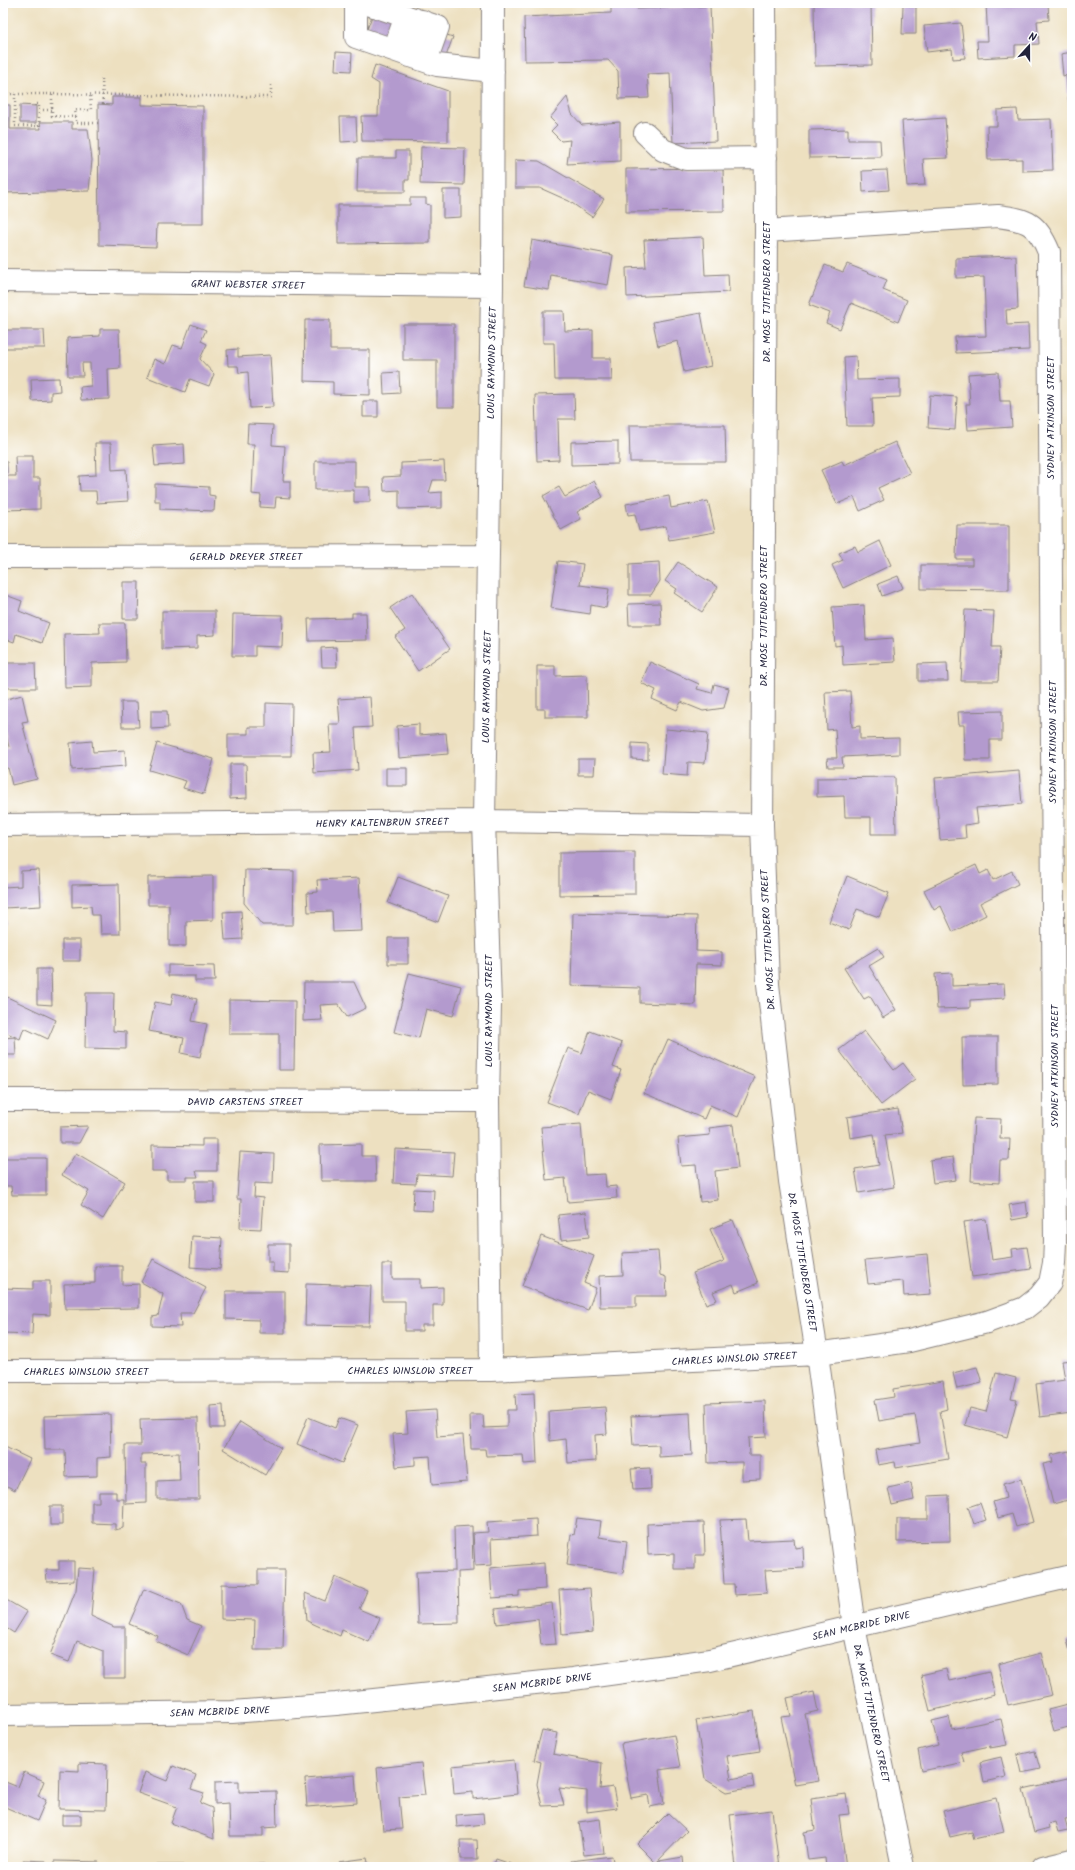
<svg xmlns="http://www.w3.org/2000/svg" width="1075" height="1870" font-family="Kalam,sans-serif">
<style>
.building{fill:#b39ace}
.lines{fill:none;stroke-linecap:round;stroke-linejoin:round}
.minor-casing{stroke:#88817e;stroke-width:24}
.major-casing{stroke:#88817e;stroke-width:24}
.path{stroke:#88817e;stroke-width:2.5;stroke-dasharray:1 3;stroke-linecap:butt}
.minor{stroke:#fff;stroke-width:22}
.major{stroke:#fff;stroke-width:22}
.labels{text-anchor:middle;stroke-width:4;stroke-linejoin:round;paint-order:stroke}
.street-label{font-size:10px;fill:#22223b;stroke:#fff}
</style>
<rect width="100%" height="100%" fill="#fff"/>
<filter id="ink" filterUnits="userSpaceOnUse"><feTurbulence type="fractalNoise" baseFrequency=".025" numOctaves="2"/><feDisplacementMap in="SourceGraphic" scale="8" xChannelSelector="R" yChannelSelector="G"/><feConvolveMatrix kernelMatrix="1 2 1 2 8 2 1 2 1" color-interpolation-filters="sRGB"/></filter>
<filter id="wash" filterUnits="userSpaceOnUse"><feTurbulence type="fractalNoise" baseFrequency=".012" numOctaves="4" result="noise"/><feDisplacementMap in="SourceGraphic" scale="16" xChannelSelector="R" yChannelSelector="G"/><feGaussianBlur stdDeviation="0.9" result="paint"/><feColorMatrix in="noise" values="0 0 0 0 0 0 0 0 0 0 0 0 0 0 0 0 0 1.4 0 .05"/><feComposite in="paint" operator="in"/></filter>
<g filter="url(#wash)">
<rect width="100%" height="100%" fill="#ede0c0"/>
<g id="blocks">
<path class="building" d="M611 3H637V9L710 6 716 141 673 143 670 73 647 74 649 98 619 99 618 71 608 60 525 61 524 17 611 13Z
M814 3H871L872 65 815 66Z
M1003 3H1048L1049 20 1037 21 1039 44 1015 45V56L978 58 977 41H988L986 4Z
M903 5 916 6V34H902Z
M374 11 453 37 445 59 366 32Z
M961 23 965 58 953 59 952 49 927 52 924 26Z
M336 52 352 53 351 71 335 70Z
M1072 52V107H1069L1066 75 1063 76 1061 54Z
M375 65 448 91V142L362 141 361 116H378L379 84 371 79Z
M112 97H142V105L203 106V224H157L156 247 99 245 98 104 112 105Z
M567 97 572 114 582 125 620 122V161L567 164 570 140 561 141 551 131 557 125 550 118Z
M3 105H10V129H41L40 122H72V129H88L92 160 89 191 3 193Z
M20 105 36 106V123H20Z
M1017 109 1018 120 1051 119 1053 170 1022 171V159L988 160 987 126H997V110Z
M340 117H356L357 141 341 142Z
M945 118 948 158 923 159 925 185 907 186 902 121Z
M848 129V140H880L881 157 809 158V130Z
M421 147 465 148 464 185 420 184Z
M396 151H409V180H405V192H357L358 158H396Z
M515 160 539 161 604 199 592 217 569 201 540 188H515Z
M723 168 724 211 626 212V169Z
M887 170 889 190 863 192 862 171Z
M443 190H461V217L443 218Z
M410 198H426V204L430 205V243L338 244V205H410Z
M703 237 705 275 728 274 729 292 627 297 626 268 646 267 644 240Z
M532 240 613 255 608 285 551 275 549 290 524 286Z
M1016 256 1018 309 1006 310 1007 325 1028 324 1029 350 956 353 955 337 986 336 984 277 956 278V258Z
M847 264 887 280 883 290 907 300 898 322 851 303 840 329 826 323 830 313 809 305 825 265 843 272Z
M543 311H564L565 331 593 330V358H611L612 380H555L554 343H543Z
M701 313 711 366 684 372 678 341 658 346 653 322Z
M305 320H330V350H370V395L333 394V382L304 381Z
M191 324 206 330 201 341 207 344 200 359 214 374 209 386 190 379 185 392 147 377 154 359 165 364 173 345 182 348Z
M403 324H454V407H437V360H403Z
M100 329H119L120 368 108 369 109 399 81 400 80 387 91 386 90 363H82L83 376H68L67 338 100 336Z
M3 330H44L45 348H3Z
M238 349V357L270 355 273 407 250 408 248 372 239 373 238 366H228L227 350Z
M856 356 857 380 900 379V397L872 398 873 426H847L844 357Z
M399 372 400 393 384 394 383 373Z
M998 372 1000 401H1010L1012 427 968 430 966 404H970L968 374Z
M59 378 60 391 51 392V400L32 401 31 379Z
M574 394 575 419H558L559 460 537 461 535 395Z
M930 395 957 397 955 430 928 428Z
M363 401H378V417H363Z
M248 424 273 425 272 445 285 446 283 481H290V498L276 497 275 508 260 507 261 495 252 494 254 444H247Z
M629 425H725L726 462H630Z
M618 441V464L571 465V442Z
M895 442 910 473 878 488 884 500 860 511 854 497 837 504 821 470 842 461 844 465Z
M95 443H111L112 470 126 469 128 501 97 503 96 491H80L79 476 96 475Z
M184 444 185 464 155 466 153 446Z
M15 456H33V478H40V509L3 510V462H7V476H16Z
M315 461H355V487H370V502H354V490H315Z
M444 461 445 480H433L429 493 442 492V508L399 509V490L384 491 383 477 401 476V463Z
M594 481 603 497 577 512 581 519 561 530 543 496 559 487 565 497Z
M155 484 209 487V495L215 496 214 511 160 509V501H155Z
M669 496 671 508 708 501 715 532 669 540 666 526 639 531 635 514 628 515 626 504Z
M957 525H1009V590L921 589V565H972V559H956Z
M880 541 891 565 843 588 832 565 843 560 839 553 855 546 858 552Z
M558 561 583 564 580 585 609 589 606 608 591 605 590 614 551 608Z
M659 562 660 581 651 595H629V564Z
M678 562 718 587 702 612 674 593 677 589 665 581Z
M898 576 903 588 882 596 878 584Z
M123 582H139L138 619H123Z
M412 593 450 649 418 671 395 637 405 630 390 608Z
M3 594 22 601 19 611 49 623 42 643 16 634 14 642 3 638Z
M660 603 661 625H629L628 604Z
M864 605 866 640 893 638 895 662 843 665 842 645 835 646 832 607Z
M965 610 994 611 992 647H1000L998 681H961Z
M162 611H215V635L197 636V648L162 649Z
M352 613H366L367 640 309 641 308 619 352 618Z
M233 614 283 615 282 647 255 646V656H232Z
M99 623H125L126 662 92 663V687L65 688 64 634 100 633Z
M336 647 337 667H322L321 648Z
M650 662 699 684 697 689 712 693 714 684 729 688 724 708 703 711 681 702 677 710 652 699 656 690 641 683Z
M4 663H35L36 688H4Z
M947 663 948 681H918V664Z
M537 666H555V676L587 675 588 717H545V709H537Z
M850 691 852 727 860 726V739L899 738V754L842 757 843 767H828L827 758H837L835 729 827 730 825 692Z
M22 695 28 721 22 722 37 779 12 785 8 768 3 769V748L9 747 3 724V700Z
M370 697 372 727 355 728 358 770 314 773 313 753 331 752 329 724H340L338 699Z
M121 702H137L139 727H122Z
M266 703 292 704 291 756H228V734H248V727H266Z
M151 711H167L168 728 151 729Z
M1002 711V740H990V760H965L964 725H959L958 712Z
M419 724V735L446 733 448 754 399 758 397 726Z
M666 729 708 733 705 763 688 762 687 776 662 774Z
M92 741 93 752 125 750 126 766 72 770 70 743Z
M157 743 214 759 204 794 183 788 186 781 149 770Z
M632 743 648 744V760L632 759Z
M578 759H595L594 775H578Z
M230 764H246L247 798 230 799Z
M386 768H407V786H386Z
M1019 771 1022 804 976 808 978 823 965 825 966 838 940 840 935 778Z
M895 777 896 834H871V817H845L844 796 817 797V778Z
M635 852V894L559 895V853Z
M976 865 980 874 988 870 993 880 1012 871 1018 884 980 903 986 915 953 932 941 906 934 910 924 890Z
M39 870 41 906 4 908 5 924H3V887L21 886V871Z
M245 870 294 871 293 925H262L244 903Z
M213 876V920L186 921V946H169V905H148V877Z
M847 876 889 893 879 917 857 909 849 930 829 922Z
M398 877 448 896 438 922 388 903Z
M359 878 362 931 333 932 332 911 308 912 307 893 318 892 317 880Z
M119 884 120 934H101L100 915H92L91 906 72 907V885Z
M241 911 243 939 225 940 223 912Z
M573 913 697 916 696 951 722 952V965L696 964 695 1005 640 1003V988L571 986Z
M388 938H408V964H388Z
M62 940H80V961H62Z
M878 948 884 957 869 966 896 1010 883 1018 870 996 864 999 844 968Z
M168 965 214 966 215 981H195V976H168Z
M37 969H51L52 1005 37 1004Z
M409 973 461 986 453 1016 426 1009 419 1038 394 1032Z
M952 973V986L1004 984 1005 998 970 1000V1008L937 1009 935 974Z
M304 982H354L366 1008 347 1017 338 1004 320 1005 322 1020 303 1021Z
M86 993H114L113 1031 126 1032V1049L85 1048Z
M173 993 197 999 192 1021 207 1024 200 1057 181 1053 184 1038 149 1031 155 1002 171 1005Z
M3 995 56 1020 48 1039 24 1028 20 1039 3 1031Z
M229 1000 295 1001 294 1070H279V1034H229Z
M590 1031 622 1043 613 1067 621 1070 611 1099 588 1090 579 1114 547 1102 568 1048 582 1053Z
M864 1031 894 1070 903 1063 915 1079 881 1105 839 1050Z
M15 1037 16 1055H3V1038Z
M962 1037H998V1084L963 1085Z
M668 1039 755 1077 738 1117 710 1105 704 1119 644 1093Z
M898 1109 902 1133 885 1135 894 1187 859 1193 855 1169 879 1165 874 1134 850 1138 847 1117Z
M974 1118 1001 1119 1000 1139H1010L1009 1160H1000L999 1183 971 1181Z
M581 1124 585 1175 605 1174 606 1187 616 1186 617 1198 568 1202 565 1178 546 1180 541 1127Z
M733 1125 738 1168 715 1171 718 1200 700 1202 696 1165 681 1166 678 1138 710 1135 709 1128Z
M88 1126 79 1143H60V1127Z
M202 1139H217V1171H196L198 1177H187V1180H167V1171H152V1145L202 1146Z
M361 1144V1156H375L376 1181H321L320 1145Z
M395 1149 454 1152 452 1176 417 1174 416 1184 393 1183Z
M240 1152 274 1154 273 1184 255 1183 254 1197 263 1198 261 1229 240 1228 241 1199H237Z
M76 1153 125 1182 103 1219 81 1205 89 1191 62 1175Z
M953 1157 956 1180 933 1183 930 1160Z
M3 1158H46V1195H12L11 1186H3Z
M195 1181H214V1202H195Z
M414 1189 434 1190 433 1211 413 1210Z
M1026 1202 1028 1217 1012 1220 1009 1205Z
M586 1212 589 1237 561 1240 558 1215Z
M986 1219 992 1260 1013 1257 1012 1249 1027 1247 1031 1269 972 1277 964 1222Z
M733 1220 758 1283 736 1292 733 1284 713 1292 717 1300 706 1304 693 1273 724 1261 710 1229Z
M192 1236 222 1238 220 1269 190 1267Z
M541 1236 594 1256 584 1283 596 1288 588 1310 522 1286Z
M268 1244H289V1273L273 1272V1262H268Z
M658 1251 660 1275 666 1277 667 1296H636V1307H600L599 1276 623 1275 622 1253Z
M927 1254 931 1294 904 1296 903 1281 868 1284 865 1260Z
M153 1259 206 1288 193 1313H180L181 1327 152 1326V1317L158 1316 163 1294 141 1282Z
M382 1264H392V1279H420V1288L443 1287V1305H433V1325H422V1331H405V1301H382Z
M95 1266H122V1285L139 1284V1308L65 1309 64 1284 95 1283Z
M33 1281H50V1315L33 1314 32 1334 3 1333V1288L33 1289Z
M306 1284 371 1286 369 1326 305 1325Z
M226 1291H285V1333H259V1320L226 1319Z
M1072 1360V1413L1040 1417 1036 1384 1065 1380 1062 1361Z
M977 1367 982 1383 957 1389 953 1373Z
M996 1373 1016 1378 1011 1399 1017 1400 1007 1437 965 1425 970 1408 986 1412Z
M943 1381 947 1409 940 1411 948 1459 896 1468 895 1462 878 1465 875 1450 920 1443 915 1415 879 1421 875 1400 894 1397 893 1389Z
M534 1393 537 1463 524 1464 523 1455 486 1456 485 1449H471L470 1415H483L484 1428 507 1427V1410H516L515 1394Z
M765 1401 766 1437 748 1438 749 1455H760V1479L742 1480V1462L708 1463 706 1403Z
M223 1405 224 1428H211L210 1406Z
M605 1407 607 1434 595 1435 596 1461 568 1463 566 1439 550 1441 549 1411Z
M435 1410 437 1437 463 1435 467 1482 432 1485 430 1456 415 1457V1465L396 1467 393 1434 408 1433 406 1412Z
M690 1413 692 1455 659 1457V1445L633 1446 631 1416Z
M110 1414 111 1457 97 1458V1476L66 1477 65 1450H45L44 1416Z
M308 1417 335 1428 339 1418 358 1425 342 1463 297 1444Z
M198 1418 199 1499H157V1481L180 1480 179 1453 141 1454V1464H146V1503L126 1504 125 1445H141L140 1419Z
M240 1422 281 1448 265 1475 223 1449Z
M3 1446 30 1459 15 1490 3 1484Z
M1069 1451 1072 1458V1499L1053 1504 1043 1464 1053 1462 1051 1455Z
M650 1468 651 1489 633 1490 631 1469Z
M1021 1479 1033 1522 1016 1527 1012 1514 998 1518 993 1502 1006 1498 1003 1484Z
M911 1483 914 1500 892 1505 888 1488Z
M99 1492H116V1499H124L123 1528 115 1530V1524L92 1523V1502H99Z
M949 1495 950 1541 897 1542V1519H928V1496Z
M980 1503 986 1520 974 1524 968 1507Z
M50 1506H62V1525H50Z
M577 1518 601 1521 599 1537 627 1541 623 1573 567 1565 571 1534 574 1535Z
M536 1519 537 1536 491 1539 492 1565 475 1566 473 1533 488 1532 487 1522Z
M746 1519 748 1541 794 1539 795 1548 803 1547 804 1568 765 1570 767 1593 735 1595 734 1584H724L720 1520Z
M704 1522 705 1555H695V1569H674V1554L648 1555 647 1524Z
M472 1526 473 1571 458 1572 459 1623 418 1624 416 1572 455 1571 454 1527Z
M59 1561H74V1581L47 1582 46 1570H59Z
M544 1563 545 1589 519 1591V1596L492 1598 490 1568Z
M78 1568 95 1569 91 1616 114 1627H125V1678H103V1651L77 1641 69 1662 50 1655 76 1590Z
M258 1570H285L283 1650H254L255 1620 221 1619V1584L258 1585Z
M335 1577 367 1591 359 1609 380 1618 369 1642 342 1630 340 1636 307 1621 305 1593 325 1601Z
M590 1588 593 1632 562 1635 559 1590Z
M144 1589 181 1604 187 1620 201 1626 188 1655 156 1641 158 1636 129 1624Z
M3 1598 27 1612 14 1633 3 1626Z
M552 1603 556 1644 541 1645 538 1619 497 1624 495 1609Z
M1072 1638V1656H1071L1067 1640Z
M1041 1653 1052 1695 1008 1705 998 1664Z
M946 1669 949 1681 989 1672 995 1695 930 1711 921 1675Z
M814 1692 818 1711 805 1714 819 1781 795 1785 781 1717 791 1716 787 1698Z
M1067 1705 1072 1726 1054 1731 1048 1710Z
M754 1711 760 1751 727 1756 731 1779 752 1775 754 1787 726 1792 705 1779 696 1720Z
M949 1717 952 1729 1001 1719 1007 1745 990 1748V1746L961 1752 964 1762 922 1771 918 1750 938 1745 932 1721Z
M542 1730 557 1733 553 1754 602 1763 600 1789 613 1787 617 1808 587 1812V1791L559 1788 564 1805 542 1806 537 1784 541 1762 534 1760Z
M674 1735 680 1767 659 1770 664 1804 650 1807 648 1795 631 1798 621 1744Z
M1035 1751 1040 1769 1021 1773 1017 1755Z
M1001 1757 1006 1777 984 1782 980 1762Z
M514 1760 517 1794 473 1799V1792L454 1794 452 1766Z
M79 1763 107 1764 106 1810 59 1809 60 1770 79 1771Z
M421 1763 425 1795 399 1797 402 1829 383 1830 377 1768Z
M173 1766 196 1775 191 1789 204 1793 200 1803 212 1808 214 1839 171 1823 177 1807 138 1793 145 1772 167 1781Z
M24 1772 44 1781 38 1796 46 1800 37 1821 3 1806V1781L18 1787Z
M355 1775 357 1803 307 1807 305 1779Z
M1072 1778V1818L1065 1819 1068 1830 1058 1832 1055 1822 1048 1824 1049 1829 1034 1833 1023 1789Z
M239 1781V1792L276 1791 277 1827 263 1828V1836H230L229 1803 215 1804V1782Z
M846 1794 849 1814 839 1815 846 1867H826L825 1858 808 1860 804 1832 815 1830 811 1799Z
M996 1798 1004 1832 974 1839 972 1832 950 1837 943 1811Z
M772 1810 779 1867H736L730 1815Z
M483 1813 484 1824 457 1827 456 1815Z
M668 1813 687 1831 656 1863 637 1844Z
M62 1815H81V1825H62Z
M600 1819 604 1853 584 1855 579 1822Z
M460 1840H477L478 1859H461Z
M612 1856 614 1867H572L571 1861Z
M683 1857 684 1867H660L659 1861Z
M367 1858 369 1867H340L339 1862Z
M496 1859 514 1865 513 1867H493Z
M23 1860 46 1861V1867H23Z
M55 1861 99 1862V1867H55Z
M264 1864 265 1867H247V1865Z
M137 1865H183V1867H137Z"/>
</g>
</g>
<g filter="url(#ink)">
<use href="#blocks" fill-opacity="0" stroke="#88817e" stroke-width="1"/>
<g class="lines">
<defs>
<path id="minor" d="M356 3V37L437 65 493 71
M365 3 438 27 426 61
M765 3 766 231 762 825 768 984 790 1181 817 1354 854 1627 903 1867
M394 50 406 16
M410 56 422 21
M645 133 663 150 686 159 766 158
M3 281 492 286
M3 557 488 556
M3 825 484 821 762 825
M3 1100 488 1101
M491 1370 488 1101 490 1004 484 821 492 286 493 3
M3 1371 491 1370 817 1354 909 1341 987 1322 1025 1308 1039 1297 1050 1283 1054 1263 1055 1242 1049 252C1037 223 1028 220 998 216L766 231
M1043 1867 1072 1860"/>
<path id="major" d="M3 1715 232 1712 336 1704 573 1679 710 1660 1072 1576"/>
</defs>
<use href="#minor" class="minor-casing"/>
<use href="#major" class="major-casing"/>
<path class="path" d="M102 79 103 105
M3 94H52
M15 94V126H39V110
M35 106V104H39V110H52
M76 117 75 110H91L90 94
M98 123H76V117L52 116V94L271 97V82"/>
<use href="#minor" class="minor"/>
<use href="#major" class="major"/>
</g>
</g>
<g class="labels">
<g class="street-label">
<text transform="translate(248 284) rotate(1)" y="4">GRANT WEBSTER STREET</text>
<text transform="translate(766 292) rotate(-90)" y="4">DR. MOSE TJITENDERO STREET</text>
<text transform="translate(491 363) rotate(-89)" y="4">LOUIS RAYMOND STREET</text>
<text transform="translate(1050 418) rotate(-90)" y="4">SYDNEY ATKINSON STREET</text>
<text x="246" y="560">GERALD DREYER STREET</text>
<text transform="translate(763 616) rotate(-90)" y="4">DR. MOSE TJITENDERO STREET</text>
<text transform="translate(486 687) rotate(-89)" y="4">LOUIS RAYMOND STREET</text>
<text transform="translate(1052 742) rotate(-90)" y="4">SYDNEY ATKINSON STREET</text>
<text transform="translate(382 822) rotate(-1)" y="4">HENRY KALTENBRUN STREET</text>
<text transform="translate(767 940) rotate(-93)" y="4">DR. MOSE TJITENDERO STREET</text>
<text transform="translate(488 1011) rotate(-90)" y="4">LOUIS RAYMOND STREET</text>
<text transform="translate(1054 1066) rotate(-90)" y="4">SYDNEY ATKINSON STREET</text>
<text x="245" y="1105">DAVID CARSTENS STREET</text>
<text transform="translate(803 1262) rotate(81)" y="4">DR. MOSE TJITENDERO STREET</text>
<text transform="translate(734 1358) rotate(-3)" y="4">CHARLES WINSLOW STREET</text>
<text x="410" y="1374">CHARLES WINSLOW STREET</text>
<text x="86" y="1375">CHARLES WINSLOW STREET</text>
<text transform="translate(861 1625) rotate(-13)" y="4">SEAN MCBRIDE DRIVE</text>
<text transform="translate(542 1682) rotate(-7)" y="4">SEAN MCBRIDE DRIVE</text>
<text transform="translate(220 1711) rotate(-2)" y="4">SEAN MCBRIDE DRIVE</text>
<text transform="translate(872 1713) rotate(78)" y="4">DR. MOSE TJITENDERO STREET</text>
</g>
</g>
<rect width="1075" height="1870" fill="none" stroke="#fff" stroke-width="16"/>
<g transform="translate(1029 46) rotate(21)" stroke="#ffffff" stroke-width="3" paint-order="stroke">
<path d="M0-3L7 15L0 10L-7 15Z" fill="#22223b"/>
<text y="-6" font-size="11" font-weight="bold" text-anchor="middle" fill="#22223b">N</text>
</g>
</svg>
